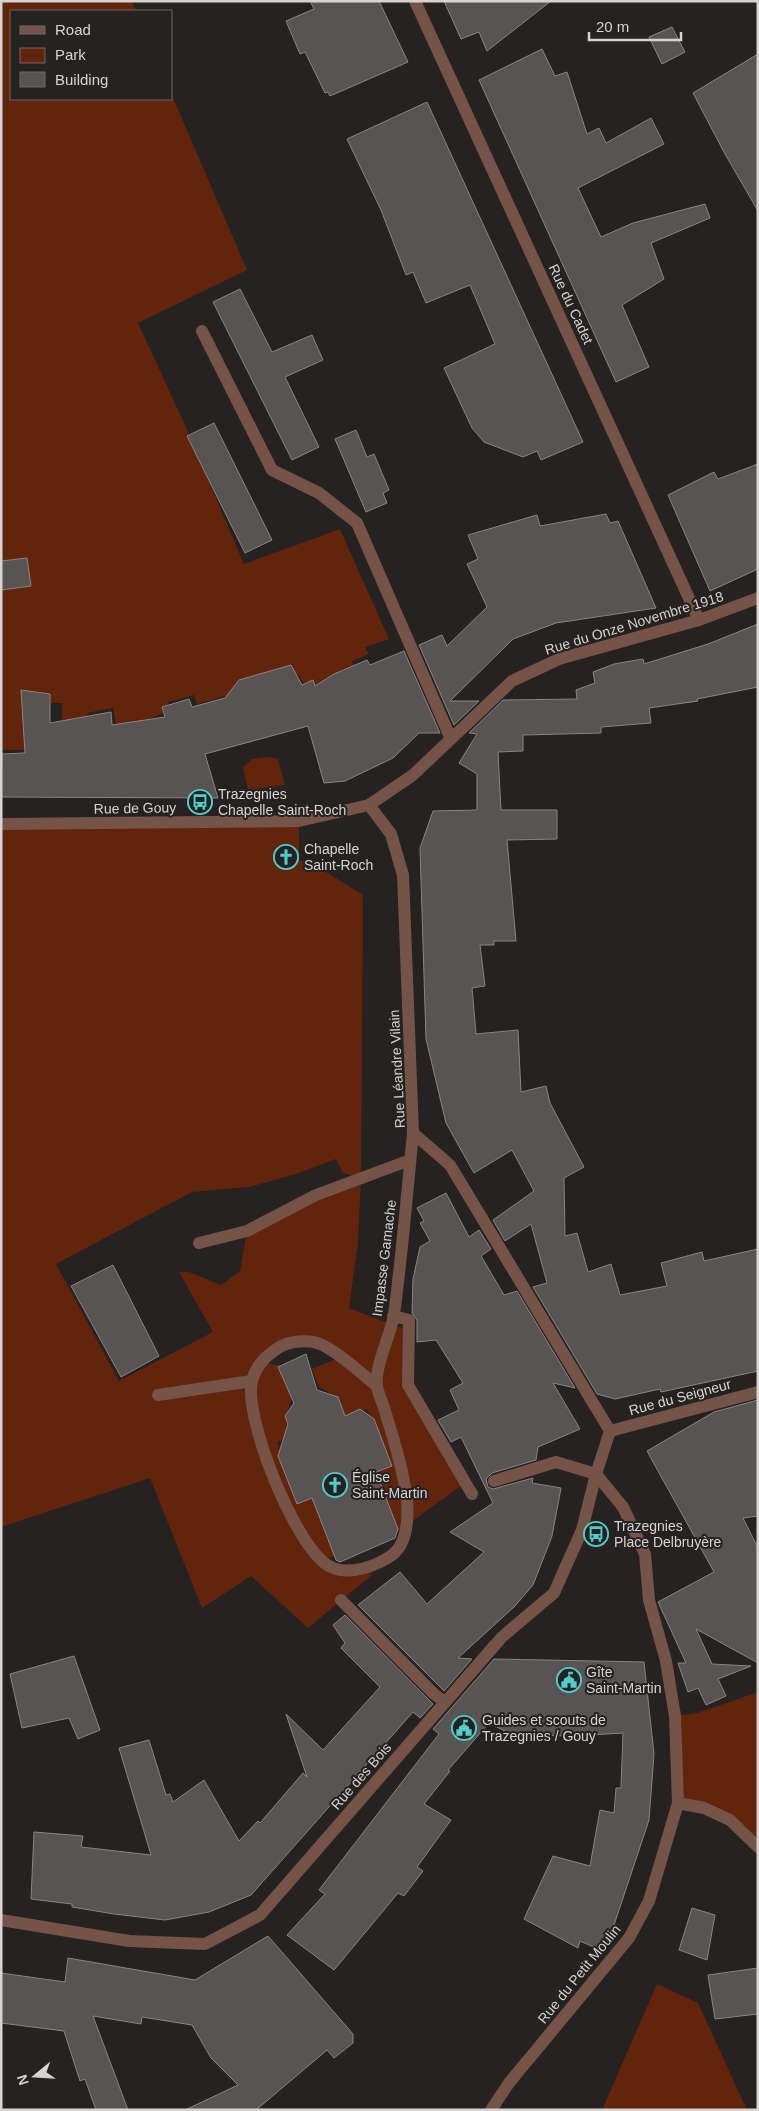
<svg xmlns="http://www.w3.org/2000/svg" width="759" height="2111" font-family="Arial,sans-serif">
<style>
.green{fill:#62240b;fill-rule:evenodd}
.building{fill:#585453;stroke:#898584}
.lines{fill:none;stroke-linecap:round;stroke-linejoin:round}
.minor{stroke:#755347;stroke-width:12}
.labels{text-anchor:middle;stroke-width:4;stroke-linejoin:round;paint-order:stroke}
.street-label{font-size:14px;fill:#d6d4d3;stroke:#252221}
.poi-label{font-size:14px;fill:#d6d4d3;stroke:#252221;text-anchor:start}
</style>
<rect width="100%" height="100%" fill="#252221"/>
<path class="green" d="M1 1H132L136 11H11V99H171V93L247 270 138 323 185 425 244 564 340 529 389 639 365 647 369 654 352 661 367 694 322 718 299 675 197 704 194 695 168 702 170 711 129 726 121 749 113 708 87 713 93 749 63 750 62 703H43L44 750H1Z
M267 757 278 759 285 785 248 790 243 768 252 759Z
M299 821V860L313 864 363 895 361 1179 358 1242 349 1308 409 1331 408 1385 465 1483 396 1533 374 1472 387 1466 367 1409 345 1417 337 1397 319 1387 312 1369 339 1358 299 1342 261 1361 281 1366 292 1397 286 1416 293 1436 277 1442 298 1499 314 1493 337 1555 323 1561 365 1568 372 1575 308 1628 251 1576 202 1608 150 1478 1 1527V826ZM336 1159 343 1173 360 1178 247 1231 240 1271 221 1285 189 1272H179L213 1332 119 1381 56 1264 192 1192 250 1187 296 1174Z
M758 1692V1847L730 1820 678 1803 675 1716 697 1713Z
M657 1984 698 2003 747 2110H602Z"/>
<path class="building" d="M310 1H379L408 62 330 96 328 92 325 93 305 52 300 54 286 21 314 9Z
M444 1H551L487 51 479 32 461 39Z
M672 27 685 52 662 64 649 37Z
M542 49 555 76 567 72 587 134 599 128 606 143 651 118 664 144 578 188 601 237 633 223 705 204 710 218 651 243 664 279 622 305 649 367 616 382 479 80Z
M758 54V211L725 154 693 93Z
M427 102 583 442 541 460 537 451 523 457 484 442 472 428 444 368 495 344 470 285 426 303 413 272 406 275 381 210 347 139Z
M240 289 272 352 312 335 323 360 285 377 319 447 292 460 213 302Z
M214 423 272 540 245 553 187 436Z
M356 430 367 457 374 454 389 490 383 493 387 503 366 512 335 439Z
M758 464V569L710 591 668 495 714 472 718 479Z
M606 514 610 523 618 521 656 608 556 623 513 639 450 701H479L454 725 419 645 442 635 447 646 487 607 467 564 478 559 468 535 537 515 540 526Z
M27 558 31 586 1 590V561Z
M758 624V687L697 699 698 701 649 708 651 723 601 727V733L523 735V751L498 752 501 810H557V839L507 840 516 941H494V945H480L485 986 472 988 476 1034 518 1030 521 1092 546 1086 550 1103 584 1167 564 1178 565 1236 577 1233 588 1272 611 1264 620 1295 667 1286 661 1263 702 1252 704 1261 758 1249V1371L661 1392 660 1389 615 1399 597 1394 533 1287 547 1283 531 1224 505 1241 493 1220 534 1191 512 1150 474 1173 446 1123 426 1039 420 848 433 811 477 810V774L459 763 477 734 469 733 503 700 577 699 576 690 595 683 593 672 614 664 643 659 644 664 708 644Z
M404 651 440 733H419L393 758 345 781 324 783 308 726 205 754 218 798 1 797 2 754 25 753 21 690 50 694V723L111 712 112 725 165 717 162 707 189 699 192 707 225 698 239 680 291 665 302 685 313 680 315 686 334 674 367 660 370 665Z
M446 1193 469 1237 479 1230 491 1249 481 1256 504 1295 517 1291 575 1388 553 1383 580 1429 538 1447 536 1460 492 1473 486 1479 488 1487 493 1489 533 1478 532 1483 561 1488 552 1536 533 1585 514 1607 458 1658 472 1659 444 1691 358 1605 400 1572 427 1604 484 1552 450 1532 493 1503 461 1437 451 1442 438 1420 459 1410 450 1390 463 1383 436 1340 417 1342V1320L412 1313 413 1279 420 1247 430 1241 420 1223 424 1221 417 1208Z
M113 1265 159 1356 121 1377 71 1286Z
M306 1354 317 1390 338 1397 345 1416 360 1409 374 1419 392 1466 376 1472 398 1529 395 1538 340 1562 336 1560 312 1498 297 1504 278 1456 288 1424 285 1416 294 1403 278 1367Z
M758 1400V1516L743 1518 758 1548V1663L696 1629 712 1664 751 1666 718 1679 726 1696 706 1705 698 1688 688 1692 678 1663H686L658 1602 714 1572 647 1451 714 1412Z
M345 1615 433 1704 420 1718 413 1712 251 1895 209 1912 165 1920 114 1914 72 1907V1904L31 1899 34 1832 83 1836 81 1847 151 1855 119 1748 149 1740 166 1795 170 1794 173 1802 204 1780 239 1841 258 1821 260 1823 303 1773 307 1777 286 1714 323 1750 380 1687 341 1648 345 1643 333 1625Z
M74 1656 100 1730 78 1739 69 1718 22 1728 10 1674Z
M494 1659 644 1662 654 1754 649 1820 605 1952 580 1941 578 1948 524 1919 553 1856 590 1866 600 1810 614 1813 616 1788H621L623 1733 576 1736 513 1735 489 1723 448 1770 450 1771 424 1804 451 1820 417 1867 423 1871 404 1896 398 1893 334 1970 287 1935 325 1894 319 1890 439 1734 433 1729Z
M692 1908 715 1915 707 1960 679 1950Z
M268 1936 353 2034V2043L334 2058 327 2050 256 2110H185L238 2085 211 2058 192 2025 142 2017 141 2024 93 2016 128 2110H96L85 2079 80 2081 64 2031 1 2023V1973L65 1982 68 1958 195 1980Z
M758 1968V2014L715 2019 708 1975Z"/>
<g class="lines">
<path class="minor" d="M415 1 699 620
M202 331 272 470 319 493 357 523 451 739
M369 805 391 834 403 875 413 1133 450 1165 610 1431
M1 824 299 821 369 805 413 775 512 681 559 659 699 620 758 598
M199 1243 247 1231 316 1195 410 1160
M393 1316 409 1320 408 1385 472 1494
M376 1385C360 1373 339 1352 320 1344 309 1339 288 1341 278 1348 266 1356 256 1365 252 1381 243 1417 297 1552 331 1567 349 1576 377 1566 392 1555 411 1541 409 1504 404 1482 400 1458 392 1435 385 1411 383 1403 378 1394 377 1386 374 1368 391 1334 394 1315 402 1255 407 1194 413 1133
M158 1395 252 1381
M610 1431 758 1392
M341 1600 434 1694 445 1702
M678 1803 704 1808 730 1820 758 1847
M1 1920 129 1941 205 1944 260 1915 502 1637 554 1593 582 1530 596 1474 610 1431
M491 2110 509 2083 629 1938 649 1901 678 1803 675 1716 666 1661 649 1600 645 1554 623 1507 596 1474 556 1462 494 1481"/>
</g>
<defs>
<symbol id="bus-ring" viewBox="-11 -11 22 22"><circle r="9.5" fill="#252221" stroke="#52cdcd" stroke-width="1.5"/><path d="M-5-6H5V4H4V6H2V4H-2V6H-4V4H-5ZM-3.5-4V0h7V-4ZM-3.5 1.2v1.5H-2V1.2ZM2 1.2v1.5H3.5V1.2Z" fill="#52cdcd"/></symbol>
<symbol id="church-ring" viewBox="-11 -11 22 22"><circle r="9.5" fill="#252221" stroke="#52cdcd" stroke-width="1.5"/><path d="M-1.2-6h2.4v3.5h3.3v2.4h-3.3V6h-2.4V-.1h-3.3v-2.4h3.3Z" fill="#52cdcd"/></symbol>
<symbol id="civic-ring" viewBox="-11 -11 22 22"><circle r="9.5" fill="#252221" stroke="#52cdcd" stroke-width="1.5"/><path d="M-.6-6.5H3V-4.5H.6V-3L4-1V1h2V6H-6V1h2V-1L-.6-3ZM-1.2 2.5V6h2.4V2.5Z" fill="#52cdcd"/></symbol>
</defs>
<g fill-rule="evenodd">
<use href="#bus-ring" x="186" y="788" width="28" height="28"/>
<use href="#church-ring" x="272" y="843" width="28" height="28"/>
<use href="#church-ring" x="321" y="1471" width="28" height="28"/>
<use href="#bus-ring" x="582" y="1520" width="28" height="28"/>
<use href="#civic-ring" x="555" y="1666" width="28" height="28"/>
<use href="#civic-ring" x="450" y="1714" width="28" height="28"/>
</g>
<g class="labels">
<g class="street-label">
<text transform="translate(571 304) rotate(65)" y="5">Rue du Cadet</text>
<text transform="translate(634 623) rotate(-17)" y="5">Rue du Onze Novembre 1918</text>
<text transform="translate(135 808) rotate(-1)" y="5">Rue de Gouy</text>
<text transform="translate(397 1069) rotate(-93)" y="5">Rue Léandre Vilain</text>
<text transform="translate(384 1258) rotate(-83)" y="5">Impasse Gamache</text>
<text transform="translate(680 1397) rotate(-15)" y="5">Rue du Seigneur</text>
<text transform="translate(361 1776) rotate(-49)" y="5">Rue des Bois</text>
<text transform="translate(579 1974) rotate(-51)" y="5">Rue du Petit Moulin</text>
</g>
<g class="poi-label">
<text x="218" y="799">Trazegnies<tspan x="218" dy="16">Chapelle Saint-Roch</tspan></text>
<text x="304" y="854">Chapelle<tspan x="304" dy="16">Saint-Roch</tspan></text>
<text x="352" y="1482">Église<tspan x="352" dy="16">Saint-Martin</tspan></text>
<text x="614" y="1531">Trazegnies<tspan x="614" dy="16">Place Delbruyère</tspan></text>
<text x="586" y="1677">Gîte<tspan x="586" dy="16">Saint-Martin</tspan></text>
<text x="482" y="1725">Guides et scouts de<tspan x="482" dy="16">Trazegnies / Gouy</tspan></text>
</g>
</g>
<rect width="759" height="2111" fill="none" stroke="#d6d4d3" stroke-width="5"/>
<rect x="10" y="10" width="162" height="90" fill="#252221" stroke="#6c6968"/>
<rect x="20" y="26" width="25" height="8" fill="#755347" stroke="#6c6968"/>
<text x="55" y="35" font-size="15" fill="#d6d4d3">Road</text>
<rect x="20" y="48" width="25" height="15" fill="#62240b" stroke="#6c6968"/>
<text x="55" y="60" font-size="15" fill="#d6d4d3">Park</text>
<rect x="20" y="72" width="25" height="15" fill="#585453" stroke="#6c6968"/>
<text x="55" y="85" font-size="15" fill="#d6d4d3">Building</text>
<g transform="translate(35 2076) rotate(252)" stroke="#252221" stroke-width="4" paint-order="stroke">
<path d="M0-4L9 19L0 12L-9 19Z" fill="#d6d4d3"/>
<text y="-8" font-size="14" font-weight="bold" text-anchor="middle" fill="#d6d4d3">N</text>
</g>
<path d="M589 32v8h92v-8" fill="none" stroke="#d6d4d3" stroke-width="2.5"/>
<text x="596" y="32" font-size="15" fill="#d6d4d3" stroke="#252221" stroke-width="4" paint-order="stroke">20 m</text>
</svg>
